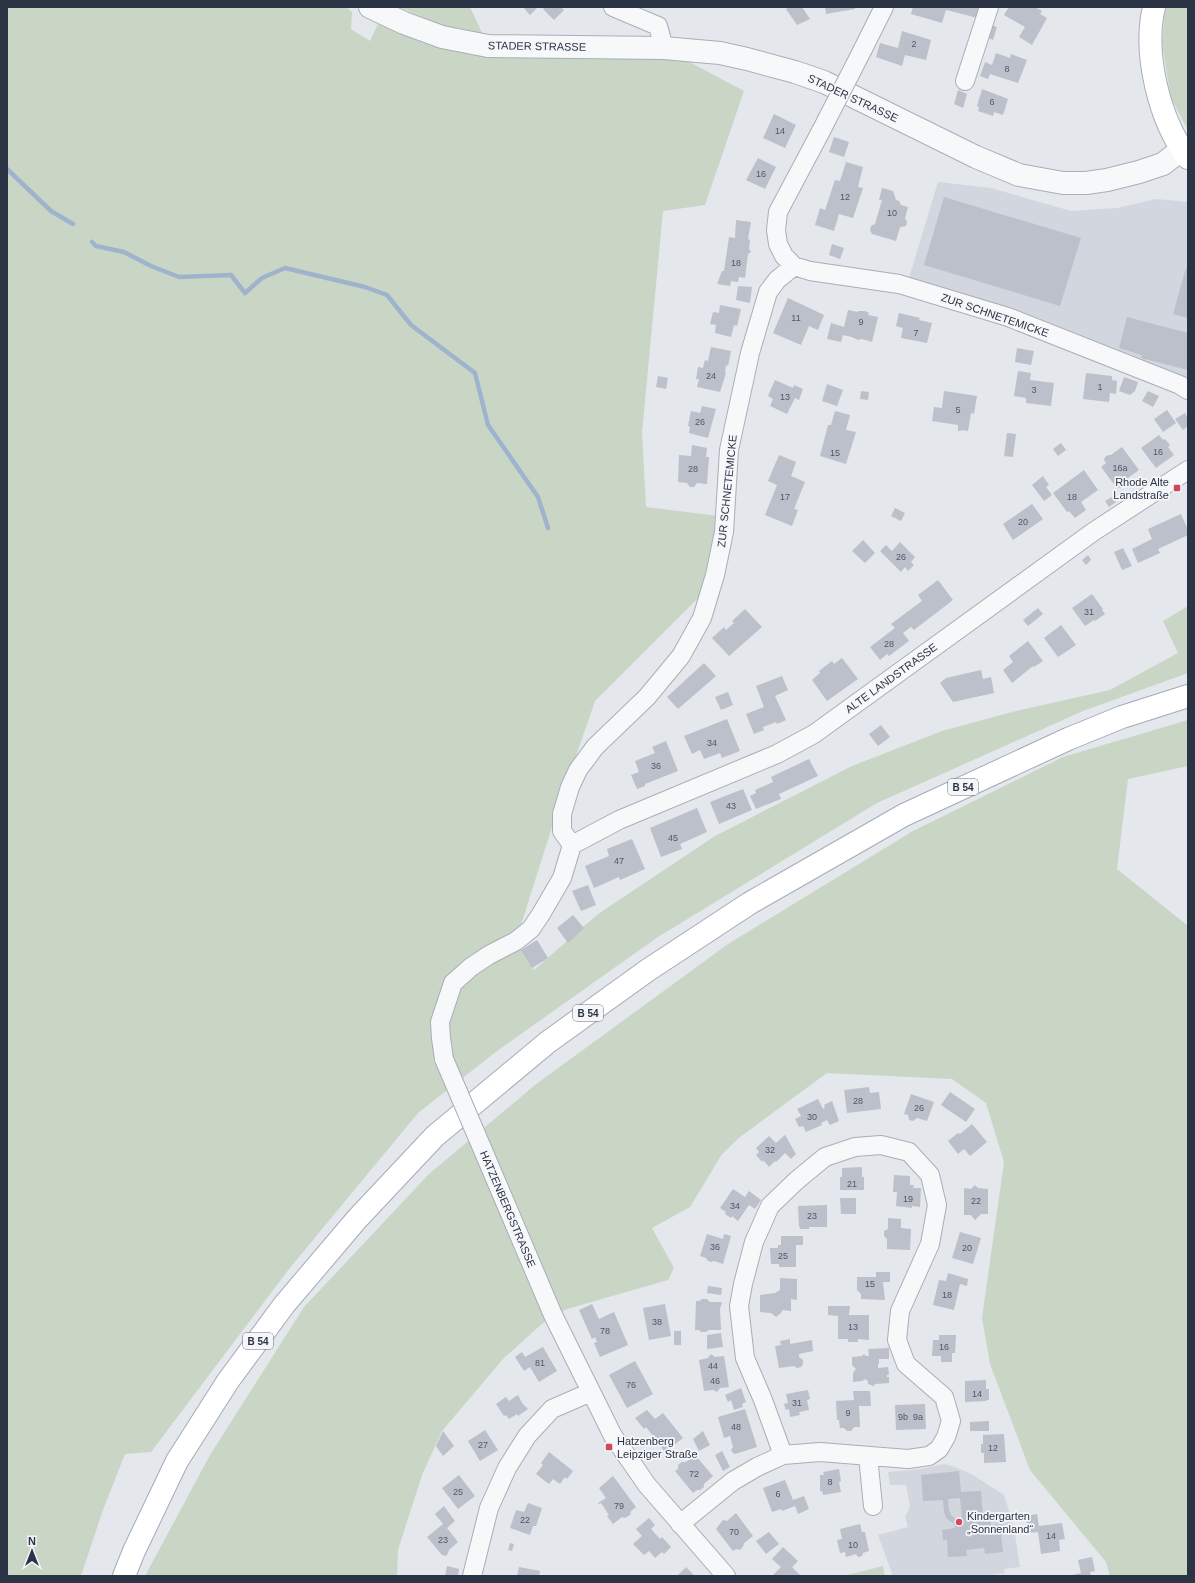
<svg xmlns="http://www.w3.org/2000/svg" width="1195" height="1583" font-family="Helvetica,sans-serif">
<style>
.built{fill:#d2d6de}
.green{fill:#c9d6c5}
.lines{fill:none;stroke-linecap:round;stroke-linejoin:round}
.stream{stroke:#9fb4cc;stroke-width:4.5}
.building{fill:#bbc0ca;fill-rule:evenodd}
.minor-casing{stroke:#a9aeb7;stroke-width:20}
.tertiary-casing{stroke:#a9aeb7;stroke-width:24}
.secondary-casing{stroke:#a9aeb7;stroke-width:24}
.primary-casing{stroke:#a3abb8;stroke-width:24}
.minor{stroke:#f7f8fa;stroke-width:18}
.tertiary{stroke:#f7f8fa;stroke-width:22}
.secondary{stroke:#fff;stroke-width:22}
.primary{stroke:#fff;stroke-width:22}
.minor-bridge-casing{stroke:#a9aeb7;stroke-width:20;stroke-linecap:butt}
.minor-bridge{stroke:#f7f8fa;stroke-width:18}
.poi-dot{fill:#d1495b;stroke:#f4f6f9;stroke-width:1.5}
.labels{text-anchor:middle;stroke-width:3.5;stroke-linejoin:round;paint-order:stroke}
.number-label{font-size:9px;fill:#4f5766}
.shield{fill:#f4f6f9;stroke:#676e7b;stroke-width:1}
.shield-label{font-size:10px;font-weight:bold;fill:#2b3445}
.street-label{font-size:11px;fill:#2b3445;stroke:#f4f6f9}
.poi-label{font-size:11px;fill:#2b3445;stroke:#f4f6f9;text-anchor:start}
</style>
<rect width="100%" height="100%" fill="#e4e7ec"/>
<path class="built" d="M938 182 991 188 1071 211 1117 208 1156 199 1188 202V382L909 278Z
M944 1464 958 1468 973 1475 1004 1495 1009 1511 1015 1534 1020 1567 1004 1569 1005 1573 982 1576H893L878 1535 908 1527 905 1516 908 1512 910 1506 906 1485H890L888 1472 921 1469Z"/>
<path class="green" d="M7 7H346L352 12 351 29 370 41 378 24 423 43 488 58 680 57 744 91 705 205 663 211 642 433 646 507 718 516 700 596 595 701 556 814 516 941 534 970 598 914 715 836 852 766 942 731 1012 712 1110 690 1178 653 1163 621 1188 606V673L1083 711 877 803 658 937 497 1051 418 1113 289 1269 151 1452 125 1454 103 1510 81 1576H7Z
M399 7H470L482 33 441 25Z
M1165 7H1188V130L1171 98 1162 44Z
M1188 720V766L1128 779 1117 869 1188 926V1576H1110L1106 1562 1030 1470 990 1364 982 1318 1004 1162 986 1103 952 1079 827 1073 740 1137 722 1154 690 1207 652 1228 674 1268 668 1280 567 1309 544 1322 504 1358 442 1431 422 1475 398 1550 397 1576H145L210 1455 304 1307 429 1174 535 1085 728 944 913 831 1063 757Z
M883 1566 885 1576H843Z"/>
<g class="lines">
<path class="stream" d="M7 169 51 211 73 224
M92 242 96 246 124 252 151 266 179 277 231 275 245 293 262 278 285 268 365 287 387 295 411 325 475 373 488 425 538 497 548 528"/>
</g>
<path class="building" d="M523 7H538L530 15Z
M545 7H561L564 10 554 20 543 9Z
M790 7H802L810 19 797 25 786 9Z
M825 7H855V9L826 14Z
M913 7H982L978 18 946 10 942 23 911 14Z
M1009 7H1035L1042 11 1040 14 1047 18 1032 45 1019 37 1025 27 1004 15Z
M990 25 997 27 993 40 986 37Z
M902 31 931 40 926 60 905 55 902 66 876 57 880 43 898 48Z
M996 53 1010 58 1011 54 1027 60 1018 83 990 74 988 79 980 76 985 62 992 65Z
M982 89 1008 99 1003 115 994 112 993 116 978 111 979 107 977 106Z
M958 90 967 94 963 108 954 104Z
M774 114 796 125 785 148 763 138Z
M834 137 849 142 844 157 829 152Z
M758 158 776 167 765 189 746 180Z
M846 162 863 167 858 187 863 188 853 218 839 214 834 231 815 225 820 208 825 210 835 180 840 181Z
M882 188 893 191 896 200 899 201 901 205 908 207 905 218 907 222 906 226 900 227 896 241 872 234 870 230 871 226 875 224 882 200H879Z
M944 197 1081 238 1060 306 924 265Z
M736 220 751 222 748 239 750 240 749 249 751 252 748 254 745 278 739 277 738 282 731 281 730 286 717 284 722 271H724L729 237 735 238Z
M832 244 844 248 840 259 829 255Z
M1186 268 1188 269V318L1173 314Z
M738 286 752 287 750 303 736 300Z
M788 298 824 315 818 330 809 326 801 345 773 333Z
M720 305 741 309 737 326 734 325 731 337 715 333 716 325 710 324 713 312 719 313Z
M848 310 858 312V311H865L869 313 868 315 878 317 872 342 862 339 858 340 852 337 843 335 841 342 827 339 831 323 844 327Z
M899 313 920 318 919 320 932 323 927 343 901 338 903 328 896 326Z
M1127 317 1188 333V370L1141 358 1142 355 1119 348Z
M711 347 731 351 728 366 726 365 725 373H726L720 392 697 387 699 379H696L698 367 703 368 705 360 708 361Z
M1017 348 1034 351 1031 365 1015 362Z
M1018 371 1031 373 1030 380 1054 383 1051 406 1026 403V398L1014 396Z
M1086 373 1112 376V380L1117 381 1116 394 1110 393 1109 402 1083 399Z
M658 376 668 378 666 389 656 387Z
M1124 377 1138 382 1135 391 1130 395 1119 391Z
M775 380 793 388 794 385 803 389 799 400 795 398 787 414 770 406 773 399 768 396Z
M827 384 843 390 837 406 822 401Z
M861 391 869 392 868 400 860 399Z
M944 391 977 396 974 414 971 413 968 431 961 430V431H958V425L932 421 934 407 942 408Z
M1148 391 1159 396 1153 407 1142 401Z
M702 406 716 409 708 438 689 433 690 427 688 426 691 411 700 413Z
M1167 410 1176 423 1163 432 1154 419Z
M835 411 850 415 846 430 856 432 846 464 820 456 828 425H831Z
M1185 413 1188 418V426L1183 430 1175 419Z
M1007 433 1016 434 1013 457 1004 456Z
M1159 435 1163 440 1165 439 1170 445 1168 447 1174 455 1156 468 1141 448Z
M1061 443 1066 450 1058 456 1053 449Z
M692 445 707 448 706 457H709L707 484 697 483 694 487H690L687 483 678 482 679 455 691 456Z
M1122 447 1139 470 1121 483V488L1116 487 1101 467 1106 463 1104 460 1105 457 1108 455H1111Z
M779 455 796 462 791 476 805 482 794 509 798 510 792 526 765 515 777 485 768 481Z
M1084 470 1098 490 1081 502 1086 510 1075 518 1069 511 1067 512 1053 493Z
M1043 476 1049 485 1046 487 1052 495 1044 501 1032 485Z
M1112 497 1116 502 1109 507 1105 501Z
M1032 504 1043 519 1013 540 1003 524Z
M895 508 905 513 901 521 891 516Z
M1181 514 1188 530V535L1158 549 1160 553 1138 563 1132 549 1152 539 1148 529Z
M863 540 875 553 865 563 852 551Z
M900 542 915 557 911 562 914 565 908 571 905 567 901 572 880 551 886 545 892 551Z
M1123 548 1132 566 1122 570 1114 552Z
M1088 555 1091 560 1086 565 1082 560Z
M938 580 953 600 914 630 911 627 903 633 909 641 889 656 887 654 880 660 870 647 895 628 891 624 922 601 918 595Z
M1092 594 1103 609 1102 610 1105 614 1095 621 1094 620 1085 626 1072 608Z
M1038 608 1043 614 1028 626 1023 620Z
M745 609 762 627 729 656 712 638 724 627 726 630 734 623 732 621Z
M1061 625 1076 645 1058 657 1044 638Z
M1028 641 1043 661 1034 667 1033 666 1012 683 1003 670 1013 662 1009 656Z
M842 658 858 679 827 701 812 680 820 673 819 671 832 661 834 664Z
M704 663 716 676 678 709 667 697Z
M981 670 983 679 991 677 994 693 953 702 940 683 946 678Z
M782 676 788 690 775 696 786 720 777 724 776 722 763 727 764 730 754 734 746 714 764 707 756 686Z
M728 692 733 705 721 710 715 697Z
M727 719 740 751 722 758 720 753 704 759 700 750 692 754 684 736Z
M881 725 890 737 878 746 869 734Z
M666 741 678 771 645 784V786L637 789 631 775 639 772 635 761 655 753 652 747Z
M809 759 818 776 779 794 781 799 756 809 750 796 756 793 755 790 773 782 771 777Z
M743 789 752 810 719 824 710 802Z
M697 808 707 832 680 844 682 849 661 857 650 828Z
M632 839 645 869 620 880 619 877 594 888 585 866 609 856 607 849Z
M588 885 596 905 581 911 572 891Z
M573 915 584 928 568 943 557 928Z
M537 940 548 958 532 968 521 950Z
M869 1087 870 1093 879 1092 881 1109 847 1113 844 1090Z
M950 1092 975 1109 966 1122 941 1105Z
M911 1094 934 1102 927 1121 917 1118 913 1121 909 1120 908 1115 904 1114Z
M818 1099 823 1109 825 1107 824 1105 832 1101 839 1121 830 1125 827 1120 821 1123 822 1125 806 1132 803 1126 799 1127 795 1119 801 1116 797 1109Z
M972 1124 987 1142 970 1156 964 1149 958 1154 948 1141 958 1133 960 1134Z
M785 1135 796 1154 791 1159 785 1153 776 1162 775 1161 769 1167 763 1160 762 1162 756 1155 759 1152 756 1148 769 1136 776 1143Z
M862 1167V1177H864V1190H840V1177H842V1168Z
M894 1175 910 1176V1185H914L913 1188H921L920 1207 912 1206V1208L896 1206 897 1192H893Z
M975 1185 978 1188 988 1189V1214H981L975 1220 971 1215H964V1188L971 1189Z
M733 1189 745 1197 749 1191 761 1200 755 1209 749 1205 738 1221 732 1216 731 1218 725 1214 726 1212 720 1208Z
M840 1198H856V1214H841Z
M827 1205V1227H809V1229H800V1227H799L798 1206Z
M888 1218 901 1219V1228L911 1229 910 1250 887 1249V1239L884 1236V1231L888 1229Z
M960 1232 981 1238 973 1264 952 1258Z
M707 1234 723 1239 724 1234 731 1236 723 1264 714 1261 711 1262 708 1261 706 1258 700 1256Z
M781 1236H803V1245H796V1267H779V1264H771L770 1248H778V1245H781Z
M876 1272H890V1282H883L885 1300 861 1299V1294L857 1290V1277H876Z
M948 1273 968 1279 967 1286 960 1284 954 1310 933 1305 939 1280 946 1281Z
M780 1278 797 1279V1300L791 1299V1311L782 1310V1312L776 1317 771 1313 760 1312V1295L775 1293 780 1290Z
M708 1286 722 1288 721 1295 707 1293Z
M702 1299H707L710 1302H722L720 1309 721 1330H709L706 1332H701L699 1330H695L696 1301H699Z
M592 1304 599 1319 614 1312 628 1345 600 1357 594 1343 597 1342 595 1337 592 1339 579 1310Z
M665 1304 671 1336 649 1340 643 1308Z
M828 1306H850L849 1315H869V1340L858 1339V1342H848V1339H838V1316L828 1315Z
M674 1331H681V1345H674Z
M721 1333 723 1347 707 1349V1335Z
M939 1335H956L955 1353H952V1362H941V1356H932L933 1340H939Z
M790 1339V1344L812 1340 813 1351 799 1354V1357L803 1360V1364L801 1367 797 1368 794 1366 779 1368 775 1346 781 1345 780 1341Z
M543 1347 557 1371 539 1382 530 1367 524 1371 515 1357 522 1352 525 1357Z
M889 1348V1359H879V1364H878V1368L888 1367 889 1375H887V1377H889V1383L875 1384 874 1386 868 1384V1381L865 1379 862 1381 853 1382V1373L856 1369 852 1365V1357L862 1356 864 1354 866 1356H869L868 1349Z
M711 1354 715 1357 724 1356 729 1387 720 1388 717 1392 713 1390 704 1391 699 1360 708 1358Z
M635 1361 653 1394 627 1408 609 1375Z
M986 1380V1389H989V1400H986L987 1401 965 1402V1381Z
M741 1388 746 1402 742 1404 743 1407 734 1410 731 1400 728 1402 725 1395Z
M808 1390 810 1399 807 1400 809 1410 799 1412 800 1415 790 1417 789 1409 786 1410 784 1404 788 1403 786 1394Z
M853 1391H870L871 1406H859L860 1427H854L851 1431H847L844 1428H840L839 1420H837L836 1401 854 1400Z
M518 1395 522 1403 528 1409 518 1416 517 1414 509 1419 506 1415 504 1416 496 1404 506 1397 509 1401Z
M925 1404 926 1429 896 1430 895 1405Z
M745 1409 757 1447 735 1454 732 1452 731 1450 733 1447 730 1436 724 1438 718 1417Z
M647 1410 655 1419 663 1413 683 1438 665 1452 646 1427 644 1429 635 1418Z
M989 1421V1431H970V1422Z
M485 1430 498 1450 480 1461 468 1441Z
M443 1431 454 1446 443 1456 436 1446Z
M703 1431 710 1445 699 1451 693 1439Z
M1004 1434 1006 1462 984 1463V1453H981V1444H983V1435Z
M722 1451 730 1467 723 1471 715 1455Z
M549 1452 573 1471 567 1479 565 1477 560 1484 553 1479 549 1484 536 1474 543 1465 541 1463Z
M695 1455 713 1476 704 1484V1487L700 1490H697L693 1493 675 1471 678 1469V1465L682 1462H686Z
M839 1469 841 1481 839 1482 841 1492 823 1495 822 1491H820V1475H824L823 1472Z
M959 1471 961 1492 981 1491 983 1518 988 1517 991 1520V1525L1004 1524 1005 1535H1001L1003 1552 985 1554 984 1548 966 1550 967 1556 948 1557 947 1540H943L942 1530 955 1528 954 1524 946 1518 944 1512 943 1500 923 1501 921 1475ZM960 1498 962 1520 958 1521 951 1515 949 1510 948 1499Z
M459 1475 475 1496 458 1509 442 1488Z
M613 1476 636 1507 631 1511 630 1515 625 1518 622 1517 613 1524 607 1516 609 1515 601 1503 599 1504 598 1503 606 1498 599 1488Z
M785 1480 793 1500 804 1496 809 1509 798 1514 795 1506 782 1511 781 1509 772 1512 763 1488Z
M528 1503 542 1508 536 1526H533L530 1535 510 1528 516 1510 524 1512Z
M444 1506 455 1521 447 1528 458 1542 449 1550 448 1553 446 1556 442 1555 427 1537 443 1524 435 1514Z
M736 1513 753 1536 744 1543 743 1547 740 1550 736 1549 733 1551 716 1529 723 1520 727 1521Z
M1037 1514 1039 1526 1062 1523 1065 1539 1059 1540 1060 1551 1041 1554 1038 1532 1028 1533 1026 1516Z
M649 1518 655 1525 651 1529 660 1539 662 1537 671 1547 664 1554 662 1552 655 1558 649 1551 644 1555 633 1544 642 1536 636 1529Z
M860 1524 862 1532H865L869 1551 863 1553 862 1556 858 1557 856 1554 846 1557 845 1552 840 1553 837 1540 842 1539 840 1529Z
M769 1532 779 1544 766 1554 756 1541Z
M510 1543 514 1544 512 1551 508 1550Z
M783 1547 798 1561 792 1567 801 1576H772L781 1567 772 1559Z
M1092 1557 1095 1571 1090 1572 1091 1576H1068L1081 1573 1078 1560Z
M447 1566 459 1569 458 1576H445Z
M519 1567 540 1571 539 1576H517Z
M686 1567 695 1576H677Z"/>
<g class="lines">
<defs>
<path id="minor" d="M613 7 658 26 664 48
M863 49 884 7
M965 81 989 7
M821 131 778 212 776 230 778 244 784 256 794 266 810 271 899 284 1008 317 1180 385 1188 390
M572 845 619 820 777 754 814 734 1093 532 1188 470
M572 845 562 831V814L570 787 578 770 595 747 647 697 681 656 702 618 715 575 724 532 729 450 750 353 768 292 777 280 794 266
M444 1059 441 1038 440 1022 453 983 471 967 489 955 516 941 531 929 541 914 562 878 572 845
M485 1155 553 1315 613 1436 647 1485 726 1576
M868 1456 873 1506
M680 1524 733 1481 757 1467 783 1455 763 1400 745 1358 739 1306 743 1284 754 1242 770 1206 796 1181 825 1157 855 1147 881 1145 909 1152 930 1175 937 1205 930 1244 900 1311 897 1340 906 1364 944 1397 951 1421 946 1437 939 1449 929 1456 908 1459 820 1452 783 1455
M472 1576 489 1508 507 1468 527 1436 552 1409 591 1392"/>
<path id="tertiary" d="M370 7 404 23 442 37 488 46 664 48 720 53 747 59 795 72 824 82 976 157 1019 175 1063 183H1086L1107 180 1139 172 1163 164 1182 149"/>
<path id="secondary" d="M1154 7C1143 53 1159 120 1188 158"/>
<path id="primary" d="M124 1576 134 1551 177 1461 228 1381 284 1305 357 1219 435 1136 548 1042 648 970 750 903 904 815 1068 739 1122 717 1188 696"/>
</defs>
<use href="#minor" class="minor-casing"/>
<use href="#tertiary" class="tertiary-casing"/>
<use href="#secondary" class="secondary-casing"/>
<use href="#primary" class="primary-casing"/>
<use href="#minor" class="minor"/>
<use href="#tertiary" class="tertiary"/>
<use href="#secondary" class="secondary"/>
<use href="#primary" class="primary"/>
<defs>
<path id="minor-bridge" d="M821 131 863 49
M444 1059 485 1155"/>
</defs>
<use href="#minor-bridge" class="minor-bridge-casing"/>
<use href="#minor-bridge" class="minor-bridge"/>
</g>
<g class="poi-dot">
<rect x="1173" y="484" width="8" height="8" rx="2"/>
<rect x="605" y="1443" width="8" height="8" rx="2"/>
<circle cx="959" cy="1522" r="4"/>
</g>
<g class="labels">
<g class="number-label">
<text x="914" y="47">2</text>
<text x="1007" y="72">8</text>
<text x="992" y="105">6</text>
<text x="780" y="134">14</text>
<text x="761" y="177">16</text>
<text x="845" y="200">12</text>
<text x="892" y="216">10</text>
<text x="736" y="266">18</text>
<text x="796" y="321">11</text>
<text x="861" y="325">9</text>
<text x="916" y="336">7</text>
<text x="711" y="379">24</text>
<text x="1100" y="390">1</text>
<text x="1034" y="393">3</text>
<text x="785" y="400">13</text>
<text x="958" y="413">5</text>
<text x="700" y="425">26</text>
<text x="1158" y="455">16</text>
<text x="835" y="456">15</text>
<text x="1120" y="471">16a</text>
<text x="693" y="472">28</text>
<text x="785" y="500">17</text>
<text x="1072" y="500">18</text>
<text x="1023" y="525">20</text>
<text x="901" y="560">26</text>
<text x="1089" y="615">31</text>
<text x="889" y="647">28</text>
<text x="712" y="746">34</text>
<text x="656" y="769">36</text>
<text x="731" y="809">43</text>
<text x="673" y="841">45</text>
<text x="619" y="864">47</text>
<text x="858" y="1104">28</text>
<text x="919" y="1111">26</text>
<text x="812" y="1120">30</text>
<text x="770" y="1153">32</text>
<text x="852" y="1187">21</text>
<text x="908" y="1202">19</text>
<text x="976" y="1204">22</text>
<text x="735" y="1209">34</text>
<text x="812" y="1219">23</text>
<text x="715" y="1250">36</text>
<text x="967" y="1251">20</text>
<text x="783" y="1259">25</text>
<text x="870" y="1287">15</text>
<text x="947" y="1298">18</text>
<text x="657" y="1325">38</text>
<text x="853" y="1330">13</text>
<text x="605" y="1334">78</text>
<text x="944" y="1350">16</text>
<text x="540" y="1366">81</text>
<text x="713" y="1369">44</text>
<text x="715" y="1384">46</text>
<text x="631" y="1388">76</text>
<text x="977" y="1397">14</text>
<text x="797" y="1406">31</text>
<text x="848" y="1416">9</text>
<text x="903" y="1420">9b</text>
<text x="918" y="1420">9a</text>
<text x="736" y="1430">48</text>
<text x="483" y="1448">27</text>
<text x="993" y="1451">12</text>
<text x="694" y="1477">72</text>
<text x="830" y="1485">8</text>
<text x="458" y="1495">25</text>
<text x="778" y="1497">6</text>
<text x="619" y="1509">79</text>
<text x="525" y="1523">22</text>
<text x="734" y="1535">70</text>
<text x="1051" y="1539">14</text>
<text x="443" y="1543">23</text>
<text x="853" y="1548">10</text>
</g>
<g class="shield">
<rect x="948" y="779" width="30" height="16" rx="3"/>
<rect x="573" y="1005" width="30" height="16" rx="3"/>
<rect x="243" y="1333" width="30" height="16" rx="3"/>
</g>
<g class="shield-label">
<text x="963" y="791">B 54</text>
<text x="588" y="1017">B 54</text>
<text x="258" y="1345">B 54</text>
</g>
<g class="street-label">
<text transform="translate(537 46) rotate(1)" y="4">STADER STRASSE</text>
<text transform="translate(853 98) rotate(25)" y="4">STADER STRASSE</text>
<text transform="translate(995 315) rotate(19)" y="4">ZUR SCHNETEMICKE</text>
<text transform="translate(727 491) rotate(-84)" y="4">ZUR SCHNETEMICKE</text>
<text transform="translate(891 678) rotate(-36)" y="4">ALTE LANDSTRASSE</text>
<text transform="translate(508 1209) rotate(67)" y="4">HATZENBERGSTRASSE</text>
</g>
<g class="poi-label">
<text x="1169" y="486" text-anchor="end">Rhode Alte<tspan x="1169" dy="13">Landstraße</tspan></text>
<text x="617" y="1445">Hatzenberg<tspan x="617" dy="13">Leipziger Straße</tspan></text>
<text x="967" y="1520">Kindergarten<tspan x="967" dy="13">„Sonnenland“</tspan></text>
</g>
</g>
<rect width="1195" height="1583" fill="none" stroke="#2b3445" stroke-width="16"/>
<g transform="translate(32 1551)" stroke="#f4f6f9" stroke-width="3" paint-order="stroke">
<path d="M0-3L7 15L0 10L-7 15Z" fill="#2b3445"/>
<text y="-6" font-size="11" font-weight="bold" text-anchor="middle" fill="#2b3445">N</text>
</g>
</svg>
